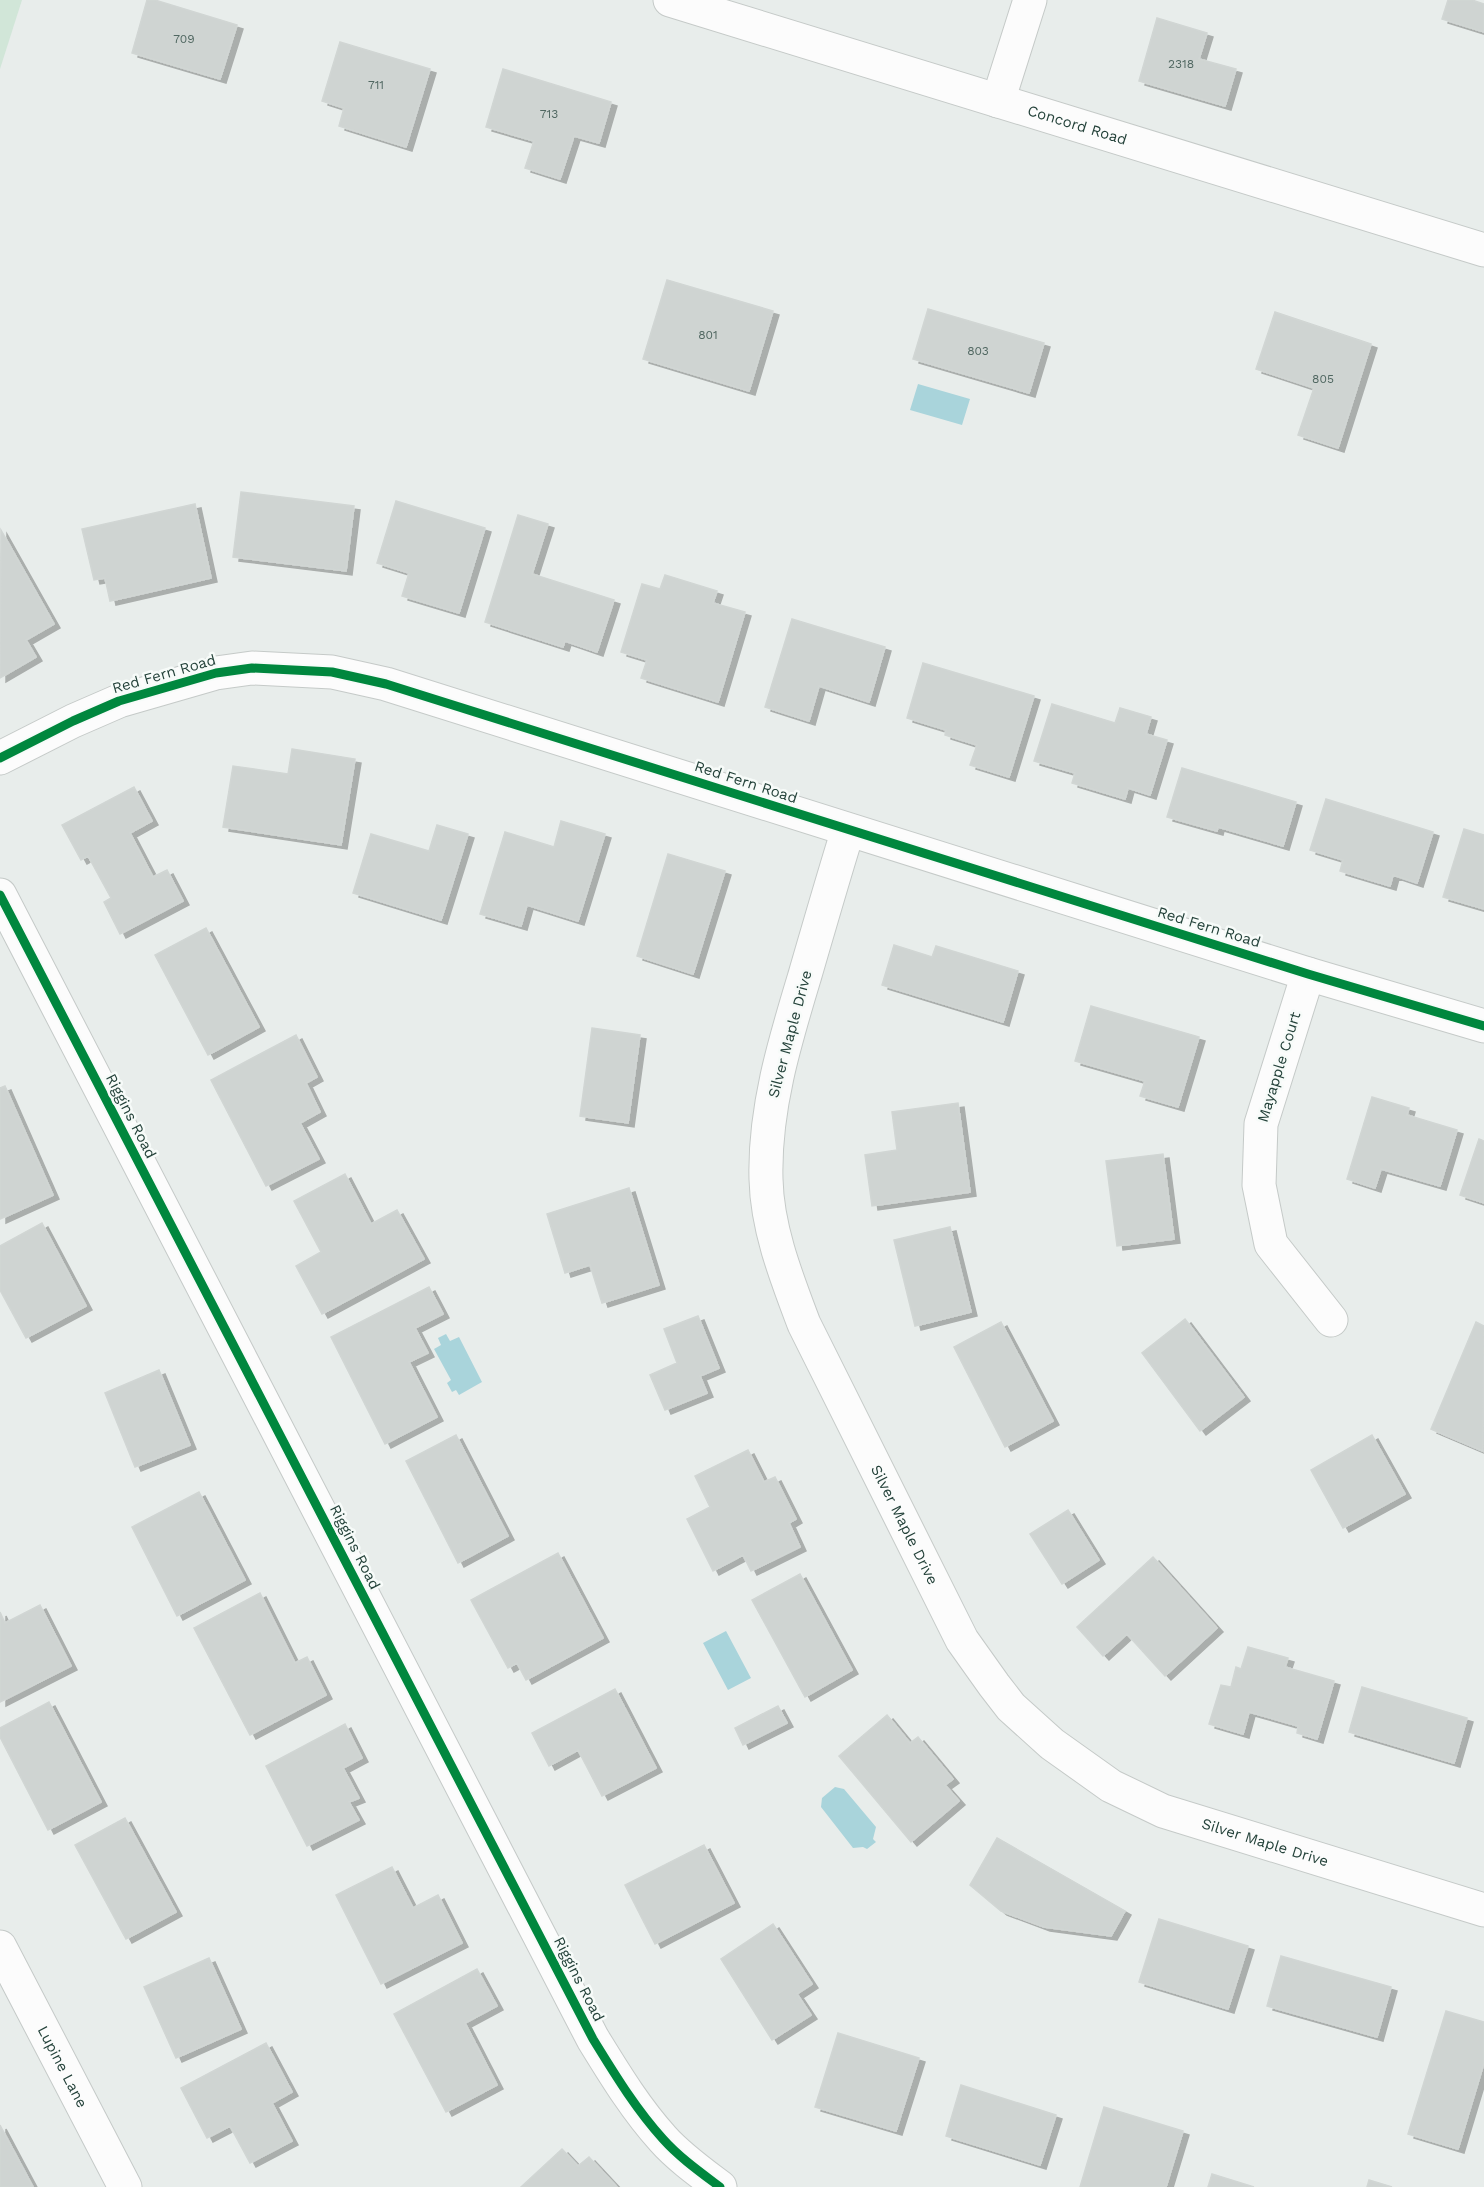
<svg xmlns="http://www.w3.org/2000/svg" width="1484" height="2187" font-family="'Work Sans',sans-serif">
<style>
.green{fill:#d1e6d8}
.water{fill:#a9d4db}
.building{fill:#cfd4d2;stroke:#d1d6d4;stroke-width:1.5;filter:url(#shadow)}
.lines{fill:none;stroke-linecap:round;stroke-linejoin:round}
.minor-casing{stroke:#c5cac8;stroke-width:35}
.minor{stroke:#fcfcfc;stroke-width:33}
.cycleway-casing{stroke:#f7fbf9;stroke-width:13}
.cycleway{stroke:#00873e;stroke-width:9}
.labels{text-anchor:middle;stroke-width:5;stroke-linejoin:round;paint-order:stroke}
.number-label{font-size:12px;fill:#506761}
.street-label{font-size:15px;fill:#24423a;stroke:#f7fbf9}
</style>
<defs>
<filter id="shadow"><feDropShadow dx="6" dy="4" stdDeviation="0" flood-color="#0004"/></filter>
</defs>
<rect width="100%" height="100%" fill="#e8edeb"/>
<path class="green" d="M0 0H22L0 69Z"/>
<path class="water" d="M918 384 970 399 962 425 910 410Z
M446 1334 450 1341 459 1337 482 1382 459 1395 456 1390 452 1392 447 1383 451 1380 434 1349 441 1345 438 1338Z
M726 1631 751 1678 728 1690 703 1643Z
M835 1787 844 1789 876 1827 873 1839 876 1842 867 1849 863 1847 853 1848 821 1807 822 1798Z"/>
<path class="building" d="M147 0H155L237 25 220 79 132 53Z
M1448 0H1472L1484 4V32L1442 19Z
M1157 18 1207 33 1199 59 1236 69 1225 106 1139 81Z
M340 42 430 69 406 147 339 126 344 108 322 101Z
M503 69 611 102 599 143 574 136 560 179 525 168 534 141 486 127Z
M667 280 773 311 749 391 643 359Z
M928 309 1044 343 1029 393 913 359Z
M1275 312 1371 344 1338 448 1298 435 1314 388 1256 369Z
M241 492 354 506 346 571 233 557Z
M396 501 485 528 459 613 402 596 409 573 377 563Z
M195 504 211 578 110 601 105 578 94 580 82 529Z
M518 515 548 524 532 574 614 600 597 652 565 641 563 647 485 622Z
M1 530 54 624 26 640 36 657 0 678Z
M665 575 717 591 713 603 745 612 718 702 641 678 647 660 621 652 642 584 660 589Z
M792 619 885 647 869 702 819 686 809 721 765 707Z
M923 663 1034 696 1009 777 970 765 977 745 945 735 946 730 907 718Z
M1052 704 1115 723 1120 708 1151 717 1146 734 1167 740 1150 795 1128 788 1125 799 1072 783 1075 773 1034 761Z
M292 749 355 759 341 845 223 827 233 766 288 774Z
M1182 768 1296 802 1283 846 1218 827 1217 831 1167 817Z
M134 787 152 821 130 833 153 877 167 870 183 901 120 934 104 902 111 898 88 856 81 860 62 825Z
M1326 799 1433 832 1417 883 1393 875 1390 886 1340 871 1343 860 1310 850Z
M561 821 605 834 578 921 527 905 521 926 480 914 505 832 554 847Z
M437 825 468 834 441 920 353 893 371 834 429 851Z
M1464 829 1484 835V909L1443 897Z
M668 854 725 871 693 974 637 956Z
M206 928 259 1027 208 1055 155 955Z
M894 945 932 957 936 946 1018 971 1003 1022 882 985Z
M1091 1006 1199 1037 1178 1107 1140 1096 1145 1081 1075 1061Z
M592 1028 640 1035 628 1123 580 1116Z
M296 1035 317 1077 306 1083 320 1112 300 1123 319 1159 266 1186 211 1080Z
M5 1086 53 1195 0 1219V1088Z
M1372 1097 1409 1108 1407 1115 1457 1130 1440 1186 1381 1169 1375 1188 1347 1179Z
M958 1103 970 1192 872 1206 865 1155 897 1150 892 1112Z
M1479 1139 1484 1141V1203L1460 1195Z
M1163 1154 1174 1239 1117 1246 1106 1161Z
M345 1174 371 1224 397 1210 424 1259 322 1314 296 1266 321 1252 294 1201Z
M629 1188 659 1285 602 1303 590 1265 565 1273 547 1214Z
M42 1223 86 1306 26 1338 0 1290V1246Z
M950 1227 971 1312 915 1326 894 1240Z
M429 1287 443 1314 415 1328 428 1353 409 1362 437 1417 385 1444 331 1337Z
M698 1316 719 1368 700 1376 707 1393 665 1410 650 1375 677 1363 664 1329Z
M1185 1319 1244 1397 1200 1431 1142 1353Z
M1001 1322 1053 1421 1005 1447 954 1347Z
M1476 1322 1484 1326 1483 1451 1431 1429Z
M159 1370 190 1445 135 1467 105 1393Z
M456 1435 508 1536 458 1563 406 1461Z
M1372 1435 1405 1494 1343 1528 1311 1470Z
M748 1450 764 1482 775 1477 796 1519 789 1523 800 1547 751 1571 743 1555 713 1571 687 1519 710 1507 695 1476Z
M199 1492 245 1580 177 1616 132 1527Z
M1068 1510 1099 1560 1062 1584 1030 1534Z
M558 1553 603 1638 526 1680 517 1663 508 1668 471 1600Z
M1153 1557 1217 1628 1165 1676 1127 1634 1103 1656 1077 1627Z
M800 1574 852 1670 805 1697 752 1600Z
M260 1593 295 1663 307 1657 326 1695 250 1735 194 1628Z
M40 1605 71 1666 0 1702V1612L5 1623Z
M1248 1647 1288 1658 1285 1667 1334 1681 1317 1739 1297 1733 1298 1726 1249 1712 1243 1734 1209 1724 1221 1685 1231 1687 1236 1667 1241 1669Z
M1362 1687 1467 1718 1454 1763 1349 1732Z
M615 1689 656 1768 602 1796 578 1750 549 1766 532 1733Z
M49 1702 101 1802 48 1830 0 1737V1728Z
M778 1706 787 1723 743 1745 735 1728Z
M887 1715 910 1743 918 1737 953 1779 945 1785 959 1801 911 1842 839 1756Z
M345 1724 362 1758 343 1768 359 1798 349 1802 359 1820 307 1846 266 1766Z
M125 1818 176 1912 126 1939 75 1845Z
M997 1838 1125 1911 1111 1936 1044 1927 1001 1911 970 1885Z
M704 1845 734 1903 655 1944 625 1885Z
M392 1867 413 1908 438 1895 462 1943 381 1984 336 1895Z
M1159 1919 1248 1946 1228 2009 1139 1982Z
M773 1924 812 1984 797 1994 811 2015 772 2040 721 1959Z
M1281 1956 1391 1987 1377 2037 1267 2006Z
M209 1958 241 2029 176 2058 144 1987Z
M477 1969 497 2006 465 2023 497 2085 446 2112 394 2014Z
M1446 2011 1484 2022V2063L1458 2149 1408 2134Z
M838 2033 919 2058 896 2131 815 2107Z
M266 2043 292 2092 272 2103 292 2141 250 2163 230 2126 207 2138 181 2088Z
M961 2085 1056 2115 1040 2165 946 2136Z
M1104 2107 1183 2131 1166 2187H1080Z
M0 2125 33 2187H0Z
M562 2149 578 2166 589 2157 617 2187H521Z
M1212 2174 1254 2187H1208Z
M1369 2180 1392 2187H1367Z"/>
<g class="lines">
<defs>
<g id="minor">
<path id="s1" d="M670 0 1484 250"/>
<path d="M998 101 1030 0"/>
<path d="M0 758 73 721 119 701 216 673 252 668 332 672 386 684 1308 974 1484 1026"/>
<path id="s2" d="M848 830C833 878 819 927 805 975 785 1041 764 1109 766 1179 767 1229 787 1279 804 1324L962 1640 994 1685 1011 1707 1052 1744 1111 1786 1163 1811 1484 1910"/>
<path d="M0 895 593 2039C614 2073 635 2108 663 2139 679 2157 700 2172 720 2187"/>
<path d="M1308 974 1261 1124 1259 1185 1271 1244 1331 1320"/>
<path id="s3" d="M0 1947 125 2187"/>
</g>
</defs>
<use href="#minor" class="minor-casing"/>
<use href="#minor" class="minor"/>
<defs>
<path id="cycleway" d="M0 758 73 721 119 701 216 673 252 668 332 672 386 684 1308 974 1484 1026
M0 895 593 2039C614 2073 635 2108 663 2139 679 2157 700 2172 720 2187"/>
</defs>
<use href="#cycleway" class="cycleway-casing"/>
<use href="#cycleway" class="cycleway"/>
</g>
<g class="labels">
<g class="number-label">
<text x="184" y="43">709</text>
<text x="1181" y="68">2318</text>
<text x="376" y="89">711</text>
<text x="549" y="118">713</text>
<text x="708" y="339">801</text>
<text x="978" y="355">803</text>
<text x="1323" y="383">805</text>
</g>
<g class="street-label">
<text dy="5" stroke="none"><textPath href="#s1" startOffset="426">Concord Road</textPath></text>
<text transform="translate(164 674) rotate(-16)" y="5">Red Fern Road</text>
<text transform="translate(746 782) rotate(18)" y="5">Red Fern Road</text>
<text transform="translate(1209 927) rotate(17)" y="5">Red Fern Road</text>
<text transform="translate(790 1034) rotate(-75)" y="5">Silver Maple Drive</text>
<text transform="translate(1279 1067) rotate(-73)" y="5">Mayapple Court</text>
<text transform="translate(131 1116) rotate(63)" y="5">Riggins Road</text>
<text dy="5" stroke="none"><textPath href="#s2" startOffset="735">Silver Maple Drive</textPath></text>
<text transform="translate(355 1547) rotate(63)" y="5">Riggins Road</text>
<text dy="5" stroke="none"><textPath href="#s2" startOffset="1239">Silver Maple Drive</textPath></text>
<text transform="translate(579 1979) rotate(63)" y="5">Riggins Road</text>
<text dy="5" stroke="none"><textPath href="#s3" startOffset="135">Lupine Lane</textPath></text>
</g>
</g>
</svg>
